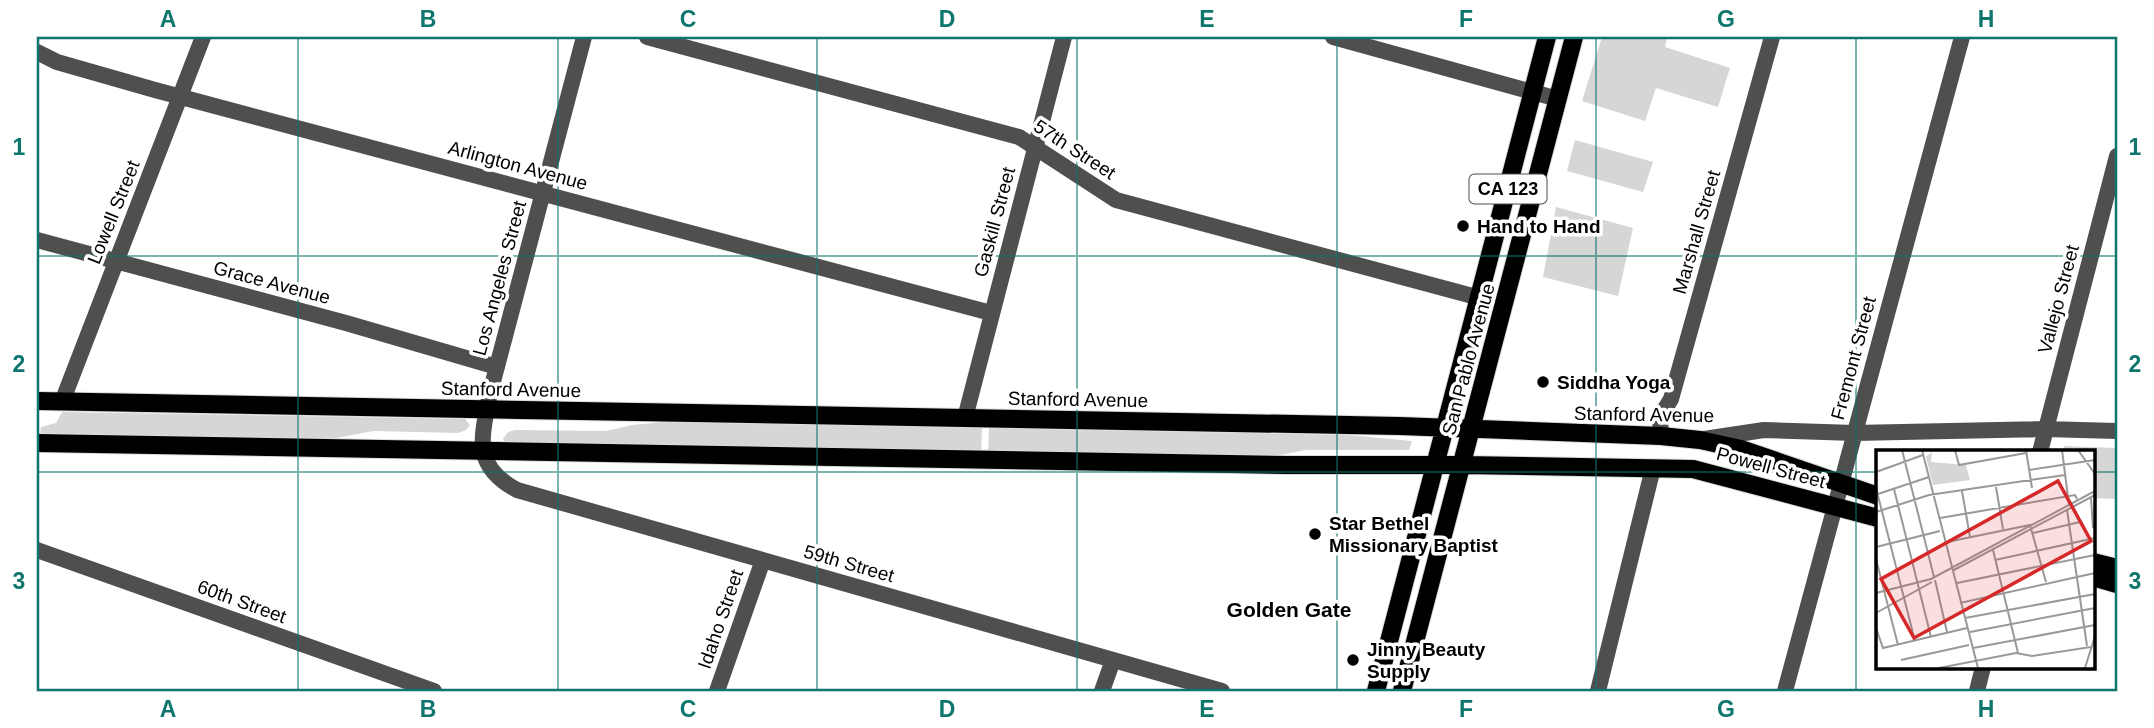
<svg xmlns="http://www.w3.org/2000/svg" width="2154" height="728" font-family="Arial,sans-serif">
<style>
.green{fill:#d6d6d6}
.lines{fill:none;stroke-linecap:round;stroke-linejoin:round}
.major-casing{stroke:#dbdbdb;stroke-width:20}
.minor{stroke:#4f4f4f;stroke-width:16}
.major{stroke:#000;stroke-width:18}
.grid{fill:none;stroke:#0f766e;stroke-width:2;stroke-opacity:0.55}
.poi-dot{fill:#000;stroke:#fff;stroke-width:2.5}
.labels{text-anchor:middle;stroke-width:7;stroke-linejoin:round;paint-order:stroke}
.shield{fill:#fff;stroke:#4c4c4c;stroke-width:2}
.shield-label{font-size:18px;font-weight:bold;fill:#000}
.street-label{font-size:19px;fill:#000;stroke:#fff}
.poi-label{font-size:19px;font-weight:bold;fill:#000;stroke:#fff;text-anchor:start}
.neighbourhood-label{font-size:21px;font-weight:bold;fill:#000;stroke:#fff}
.inset-road{fill:none;stroke:#999;stroke-width:2}
.view{fill:#d62828;fill-opacity:0.15;stroke:#d62828;stroke-width:3.5}
.inset-edge{fill:none;stroke:#000;stroke-width:3.5}
.neatline{fill:none;stroke:#0f766e;stroke-width:2.5}
.grid-label{font-size:23px;text-anchor:middle;font-weight:bold;fill:#0f766e}
</style>
<rect width="100%" height="100%" fill="#fff"/>
<path class="green" d="M1602 37H1667L1665 47 1730 68 1718 107 1656 88 1645 121 1582 101Z
M1575 140 1653 162 1643 192 1567 171Z
M1556 207 1633 228 1618 296 1543 277Z
M62 412 465 419 470 425 466 430 458 433 373 431 321 441 40 436 41 427 56 423Z
M666 422 982 428 981 453 506 444 503 439 508 432 515 430 606 431 632 425Z
M989 428 1348 435 1412 441 1409 450H1306L1270 457 988 453Z
M2064 446 2117 448V499L2093 498V452L2063 451Z"/>
<g class="lines">
<defs>
<path id="major" d="M37 401 1400 426 1661 436 1700 440 1741 449 1878 496
M37 443 1287 465H1462L1693 469 1878 518
M2093 562 2117 568
M2093 577 2117 584
M1376 691 1547 37
M1402 691 1574 37"/>
</defs>
<use href="#major" class="major-casing"/>
<path class="minor" d="M584 37 490 393C482 437 471 465 517 490L1222 691
M647 37 1019 137 1116 200 1480 298
M1333 37 1558 99
M37 52 57 62 155 90 991 313
M37 240 346 323 497 367
M62 402 203 37
M965 418 1064 37
M1661 436 1660 417 1671 399 1772 37
M1704 439 1764 430 1854 433 2045 429 2117 431
M2040 452 2117 156
M37 550 434 691
M717 691 763 560
M1102 691 1113 660
M1598 691 1653 468
M1785 691 1962 37
M1977 691 1983 667"/>
<use href="#major" class="major"/>
</g>
<path class="grid" d="M298 37V691M558 37V691M817 37V691M1077 37V691M1337 37V691M1596 37V691M1856 37V691M37 256H2117M37 472H1878M2093 472H2117"/>
<g class="poi-dot">
<circle cx="1463" cy="226" r="7"/>
<circle cx="1543" cy="382" r="7"/>
<circle cx="1315" cy="534" r="7"/>
<circle cx="1353" cy="660" r="7"/>
</g>
<g class="labels">
<rect class="shield" x="1469.5" y="174.5" width="77" height="29" rx="5"/>
<g class="shield-label">
<text x="1508" y="195">CA 123</text>
</g>
<g class="street-label">
<text transform="translate(1075 149) rotate(33)" y="7">57th Street</text>
<text transform="translate(518 165) rotate(15)" y="7">Arlington Avenue</text>
<text transform="translate(113 212) rotate(-68)" y="7">Lowell Street</text>
<text transform="translate(994 222) rotate(-75)" y="7">Gaskill Street</text>
<text transform="translate(1696 232) rotate(-74)" y="7">Marshall Street</text>
<text transform="translate(499 278) rotate(-75)" y="7">Los Angeles Street</text>
<text transform="translate(272 282) rotate(15)" y="7">Grace Avenue</text>
<text transform="translate(2058 299) rotate(-75)" y="7">Vallejo Street</text>
<text transform="translate(1853 358) rotate(-75)" y="7">Fremont Street</text>
<text transform="translate(1468 359) rotate(-75)" y="7">San Pablo Avenue</text>
<text transform="translate(511 389) rotate(1)" y="7">Stanford Avenue</text>
<text transform="translate(1078 399) rotate(1)" y="7">Stanford Avenue</text>
<text transform="translate(1644 414) rotate(1)" y="7">Stanford Avenue</text>
<text transform="translate(1771 467) rotate(15)" y="7">Powell Street</text>
<text transform="translate(849 563) rotate(16)" y="7">59th Street</text>
<text transform="translate(242 601) rotate(20)" y="7">60th Street</text>
<text transform="translate(720 619) rotate(-71)" y="7">Idaho Street</text>
</g>
<g class="poi-label">
<text x="1477" y="233">Hand to Hand</text>
<text x="1557" y="389">Siddha Yoga</text>
<text x="1329" y="530">Star Bethel<tspan x="1329" dy="22">Missionary Baptist</tspan></text>
<text x="1367" y="656">Jinny Beauty<tspan x="1367" dy="22">Supply</tspan></text>
</g>
<g class="neighbourhood-label">
<text x="1289" y="617">Golden Gate</text>
</g>
</g>
<g transform="translate(1876 450)">
<rect width="219" height="219" fill="#fff"/>
<path d="M56 2 55 12 90 15 94 30 57 35 50 7Z" fill="#d6d6d6"/>
<path class="inset-road" d="M26 0 58 127M46 0 102 218M79 0 83 15 150 3M150 0 156 38M186 0 193 55M202 0 219 24M153 20 219 10M0 22 47 5M120 37 127 79M0 38 39 191M18 39 55 187M86 41 94 87M2 44 53 27M215 48 217 78M191 60 211 196M0 62 53 45 189 25M64 68 199 45 201 49M157 83 204 72M71 92 154 75 170 132M0 97 64 81M117 100 142 203M0 109 22 195M119 110 219 88M76 121 219 45M59 130 71 182M81 133 219 105M0 143 55 129 219 41M84 153 219 123M0 163 56 132M89 168 219 144M0 178 7 198 91 178M94 182 219 158M97 198 219 175M25 210 93 195M63 218 140 203 156 206 215 197M209 218 219 186"/>
<path class="view" d="M182 31 215 91 38 188 5 129Z"/>
<rect width="219" height="219" class="inset-edge"/>
</g>
<rect width="2154" height="728" fill="none" stroke="#ffffff" stroke-width="77"/>
<rect x="38" y="38" width="2078" height="652" class="neatline"/>
<g class="grid-label">
<text x="168" y="27">A</text>
<text x="428" y="27">B</text>
<text x="688" y="27">C</text>
<text x="947" y="27">D</text>
<text x="1207" y="27">E</text>
<text x="1466" y="27">F</text>
<text x="1726" y="27">G</text>
<text x="1986" y="27">H</text>
<text x="19" y="155">1</text>
<text x="2135" y="155">1</text>
<text x="19" y="372">2</text>
<text x="2135" y="372">2</text>
<text x="19" y="589">3</text>
<text x="2135" y="589">3</text>
<text x="168" y="717">A</text>
<text x="428" y="717">B</text>
<text x="688" y="717">C</text>
<text x="947" y="717">D</text>
<text x="1207" y="717">E</text>
<text x="1466" y="717">F</text>
<text x="1726" y="717">G</text>
<text x="1986" y="717">H</text>
</g>
</svg>
